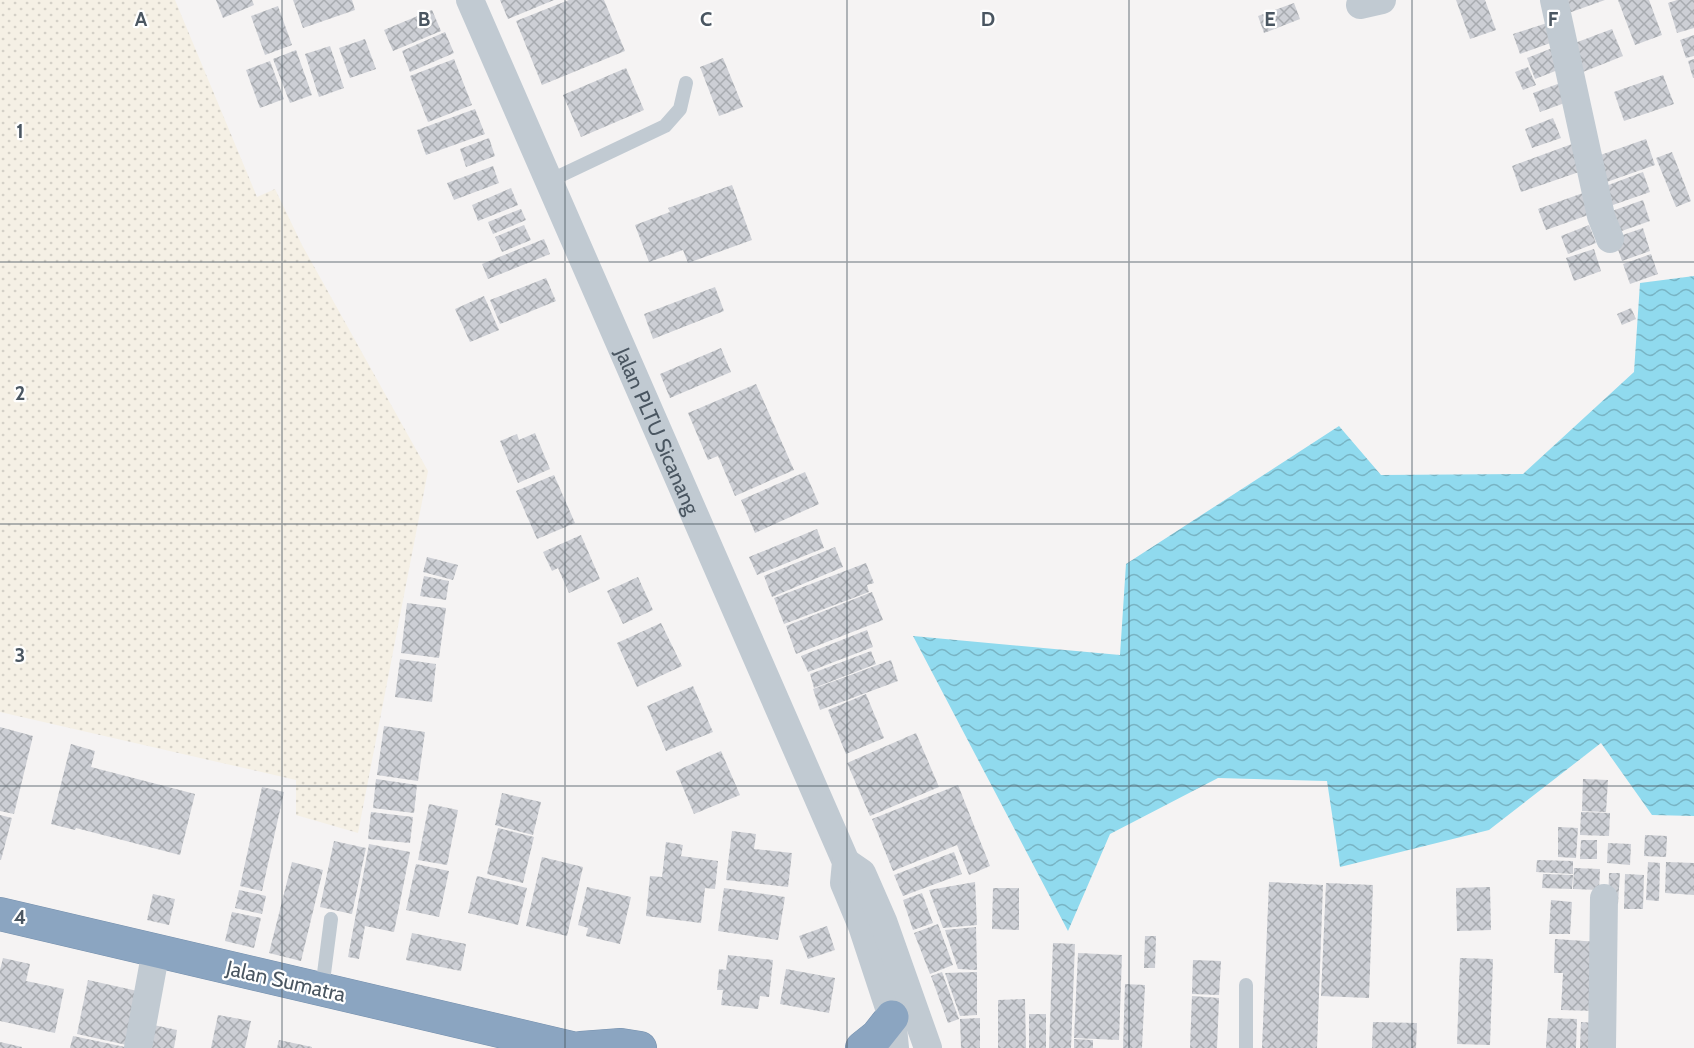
<svg xmlns="http://www.w3.org/2000/svg" width="1694" height="1048" viewBox="0 0 1694 1048" font-family="Cabin,sans-serif">
  <style>
    .sand { fill: url(#sand-dots) }
    .water { fill: url(#water-waves) }
    .building { fill: url(#building-cross-hatch) }
    .lines { fill: none; stroke-linecap: round; stroke-linejoin: round }
    .highway-casing { stroke: #7690ad; stroke-width: 34 }
    .lane { stroke: #c1cad2; stroke-width: 14 }
    .street { stroke: #c1cad2; stroke-width: 28 }
    .highway { stroke: #8ba5c1; stroke-width: 33 }
    .grid { fill: none; stroke: #4a5661; stroke-width: 1.5; stroke-opacity: 0.55 }
    .labels { text-anchor: middle; dominant-baseline: central; stroke-width: 4.5; stroke-linejoin: round; paint-order: stroke }
    .street-label { font-size: 21px; fill: #4a5661; stroke: #fff }
    .grid-label { font-size: 20px; text-anchor: middle; font-weight: bold; fill: #4a5661; stroke: #fff; stroke-width: 4.5; stroke-linejoin: round; paint-order: stroke }
  </style>
  <defs>
    <pattern id="sand-dots" width="8" height="8" patternUnits="userSpaceOnUse" patternTransform="scale(1.5)"><rect width="8" height="8" fill="#f5f0e5"/><path d="M2 2h.1M6 6h.1" fill="none" stroke="#d4d0c7" stroke-width="1.8" stroke-linecap="round"/></pattern>
    <pattern id="water-waves" width="16" height="10" patternUnits="userSpaceOnUse" patternTransform="scale(1.5)"><rect width="16" height="10" fill="#90daee"/><path d="M0 5q4-4 8 0t8 0" fill="none" stroke="#78b4c4"/></pattern>
    <pattern id="building-cross-hatch" width="8" height="8" patternUnits="userSpaceOnUse" patternTransform="scale(1.5)"><rect width="8" height="8" fill="#cdcfd5"/><path d="M0 0l8 8M0 8l8-8" fill="none" stroke="#a8abb0"/></pattern>
  </defs>
  <rect width="100%" height="100%" fill="#f5f3f3"/>
  <path class="sand" d="M0 0H175L257 197 275 189 302 245 428 471 358 833 296 815V780L0 712Z"/>
  <path class="water" d="M1694 276V816L1652 815 1601 743 1489 830 1340 867 1327 781 1218 778 1110 834 1068 931 913 636 1120 655 1126 564 1339 426 1381 475 1523 474 1634 372 1640 283Z"/>
  <path class="building" d="M216 0H252L254 5 223 18Z
    M293 0H352L355 10 303 28Z
    M500 0H554L508 19Z
    M569 0H604L625 51 542 85 516 21Z
    M1456 0H1485L1496 30 1470 39Z
    M1557 0H1605L1563 15Z
    M1618 0H1649L1662 35 1635 45Z
    M1677 0H1694V28L1677 33 1668 3Z
    M1294 3 1300 19 1264 33 1258 16Z
    M278 6 292 45 265 55 251 16Z
    M432 10 441 31 393 51 384 30Z
    M1550 22 1556 41 1520 54 1513 34Z
    M1612 29 1623 56 1578 74 1567 46Z
    M445 32 454 53 410 72 402 51Z
    M1694 35V56L1686 58 1680 40Z
    M365 39 376 69 350 78 339 48Z
    M330 46 344 88 319 97 305 54Z
    M1555 47 1563 68 1535 79 1527 58Z
    M296 50 312 95 290 103 273 59Z
    M723 58 743 107 719 116 700 67Z
    M454 59 472 105 428 122 410 76Z
    M1694 59V78H1693L1688 61Z
    M270 61 284 99 260 108 246 70Z
    M1528 67 1536 85 1523 90 1515 72Z
    M626 68 644 110 581 137 563 95Z
    M1663 75 1674 104 1624 121 1614 92Z
    M1563 82 1570 101 1540 112 1533 93Z
    M475 109 485 134 426 155 417 130Z
    M1553 118 1561 138 1532 148 1525 129Z
    M489 138 495 156 466 167 460 149Z
    M1646 139 1655 165 1601 184 1592 158Z
    M1572 144 1582 171 1521 192 1512 166Z
    M1672 152 1691 201 1676 207 1656 158Z
    M493 166 499 183 454 200 447 183Z
    M1643 172 1650 192 1610 206 1603 187Z
    M732 185 752 240 688 263 683 250 649 262 635 225 670 212 668 208Z
    M511 188 518 205 478 221 472 205Z
    M1583 193 1591 214 1546 230 1538 209Z
    M1643 200 1650 221 1616 233 1609 212Z
    M521 209 526 220 493 234 488 222Z
    M524 225 531 240 502 252 495 237Z
    M1589 225 1596 243 1568 254 1561 236Z
    M1643 228 1650 251 1622 261 1614 238Z
    M544 239 550 254 488 279 482 264Z
    M1594 249 1601 271 1574 281 1566 258Z
    M1651 254 1658 274 1630 284 1623 264Z
    M546 278 556 301 500 324 490 300Z
    M715 287 724 311 653 339 644 314Z
    M484 296 499 330 470 342 455 309Z
    M1631 308 1636 319 1622 325 1617 314Z
    M721 348 731 372 670 398 660 374Z
    M756 384 794 470 735 496 718 456 708 460 688 413Z
    M535 433 550 469 518 483 500 441 517 434 519 440Z
    M805 472 819 504 755 533 741 500Z
    M554 475 575 523 537 539 516 491Z
    M817 529 824 548 757 575 749 557Z
    M581 535 600 579 569 593 558 568 552 571 543 552Z
    M835 547 843 567 772 597 764 576Z
    M427 557 458 565 453 580 423 572Z
    M866 563 874 583 867 585 869 592 784 624 774 598Z
    M424 576 449 581 446 600 420 596Z
    M638 577 653 610 623 624 607 591Z
    M872 592 883 620 796 654 786 626Z
    M407 603 446 608 439 658 401 653Z
    M661 623 682 666 637 687 617 643Z
    M867 630 873 647 808 672 801 656Z
    M871 651 876 664 814 688 810 674Z
    M400 659 436 664 432 702 395 697Z
    M891 660 898 681 820 710 813 689Z
    M693 686 713 732 666 751 647 706Z
    M866 694 884 738 846 754 828 710Z
    M384 726 425 732 418 781 377 775Z
    M0 727 33 736 14 814 0 811Z
    M916 733 939 787 870 816 847 763Z
    M71 744 95 751 91 767 195 794 180 855 76 828 75 830 51 824Z
    M721 751 740 795 694 814 676 771Z
    M376 779 417 785 414 813 373 808Z
    M1583 779 1608 780 1606 812 1582 811Z
    M958 785 990 866 969 875 957 845 893 871 872 819Z
    M262 787 284 792 262 891 240 886Z
    M502 793 541 802 533 835 495 825Z
    M429 804 458 810 447 865 418 860Z
    M371 812 413 817 410 843 368 839Z
    M1581 812 1610 813 1609 836 1580 835Z
    M0 815 12 818 1 860H0Z
    M1558 827 1578 828 1576 858 1558 857Z
    M498 828 534 837 523 883 487 874Z
    M732 831 756 834 754 849 792 853 788 887 726 880Z
    M1645 835 1667 836 1666 857 1644 856Z
    M1581 840H1597V859H1580Z
    M334 841 366 848 352 914 320 907Z
    M666 842 683 845 681 856 718 861 715 889 705 888 701 923 646 916 650 876 662 877Z
    M1608 843 1631 844 1630 865 1607 863Z
    M369 844 410 852 394 932 365 926 359 959 348 957Z
    M954 852 962 874 903 896 894 875Z
    M542 857 583 867 567 936 526 926Z
    M1537 860 1573 861V874L1536 872Z
    M292 862 323 870 301 961 269 953Z
    M1648 862 1660 863 1659 901 1646 900Z
    M1666 862 1694 863V895L1665 893Z
    M416 864 449 871 439 917 406 910Z
    M1574 868 1600 869 1599 890 1573 889Z
    M1609 873H1620L1618 904H1608Z
    M1543 874 1573 875 1572 889 1542 888Z
    M1625 874 1644 875 1643 909H1624Z
    M477 876 527 888 518 925 468 913Z
    M975 882 977 925 943 928 929 890Z
    M1269 882 1323 885 1317 1048H1262Z
    M1326 883 1373 885 1369 998 1321 996Z
    M587 887 631 897 620 944 586 936 588 928 578 925Z
    M1490 887 1491 930 1457 931 1456 888Z
    M724 888 785 897 778 940 718 931Z
    M993 888H1019V930L992 929Z
    M239 890 266 896 262 914 235 908Z
    M922 893 933 923 913 930 903 900Z
    M153 894 175 899 169 925 147 920Z
    M1551 900 1572 902 1570 934H1549Z
    M232 912 261 918 254 948 225 941Z
    M938 924 953 965 930 974 914 933Z
    M827 926 835 950 808 959 799 936Z
    M976 927 977 970 958 969 945 930Z
    M412 933 466 944 461 971 406 960Z
    M1145 936H1156L1155 968H1144Z
    M1555 939 1599 942 1596 1011 1561 1010 1563 973H1554Z
    M1053 943 1075 944 1071 1048H1049Z
    M1078 953 1122 955 1119 1040 1074 1038Z
    M728 955 773 960 769 997 760 996 758 1009 721 1005 723 990H717L719 969 726 970Z
    M3 958 30 964 26 981 64 989 55 1033 0 1021V970Z
    M1460 958 1493 959 1490 1045 1457 1044Z
    M1193 960 1221 961 1219 995 1192 994Z
    M786 969 835 978 829 1013 780 1004Z
    M942 972 959 1019 948 1023 931 976Z
    M977 972V1015L960 1016 945 973Z
    M88 980 142 992 131 1046 77 1034Z
    M1125 984 1145 985 1142 1048H1123Z
    M1192 996 1219 998 1217 1048H1190Z
    M1025 999 1026 1048H998V1000Z
    M1029 1014H1046V1048H1029Z
    M218 1015 251 1021 245 1048H211Z
    M980 1018V1048H961L960 1019Z
    M1548 1018 1577 1019 1576 1048H1546Z
    M1373 1022 1417 1023 1416 1048H1372Z
    M1581 1022 1598 1023V1048H1580Z
    M149 1024 177 1030 174 1048H144Z
    M73 1036 125 1047V1048H70Z
    M1074 1039 1093 1040V1048H1074Z
    M279 1040 312 1047V1048H277Z
    M0 1042 22 1047V1048H0Z"/>
  <g class="lines">
    <g class="highway-casing">
      <path id="highway" d="M0 914 572 1048
        M581 1048 621 1045 640 1048
        M862 1048 877 1036 892 1017"/>
    </g>
    <path class="lane" d="M549 181 665 126 680 109 686 83
      M322 989 331 919
      M1246 1048V985"/>
    <g class="street">
      <path id="s1" d="M470 0 846 862 844 883 862 926 892 1017 895 1048"/>
      <path d="M1554 0 1601 216 1610 239"/>
      <path d="M1360 5 1382 0"/>
      <path d="M846 862 862 873 883 921 928 1048"/>
      <path d="M138 1048 156 950"/>
      <path d="M1602 1048 1604 898"/>
    </g>
    <use href="#highway" class="highway"/>
  </g>
  <path class="grid" d="M282 0V1048M565 0V1048M847 0V1048M1129 0V1048M1412 0V1048M0 262H1694M0 524H1694M0 786H1694"/>
  <g class="labels">
    <g class="street-label">
      <text stroke="none"><textPath href="#s1" startOffset="470">Jalan PLTU Sicanang</textPath></text>
      <text transform="translate(286 981) rotate(13)">Jalan Sumatra</text>
    </g>
  </g>
  <g class="grid-label">
    <text x="141" y="26">A</text>
    <text x="424" y="26">B</text>
    <text x="706" y="26">C</text>
    <text x="988" y="26">D</text>
    <text x="1270" y="26">E</text>
    <text x="1553" y="26">F</text>
    <text x="20" y="138">1</text>
    <text x="20" y="400">2</text>
    <text x="20" y="662">3</text>
    <text x="20" y="924">4</text>
  </g>
</svg>
